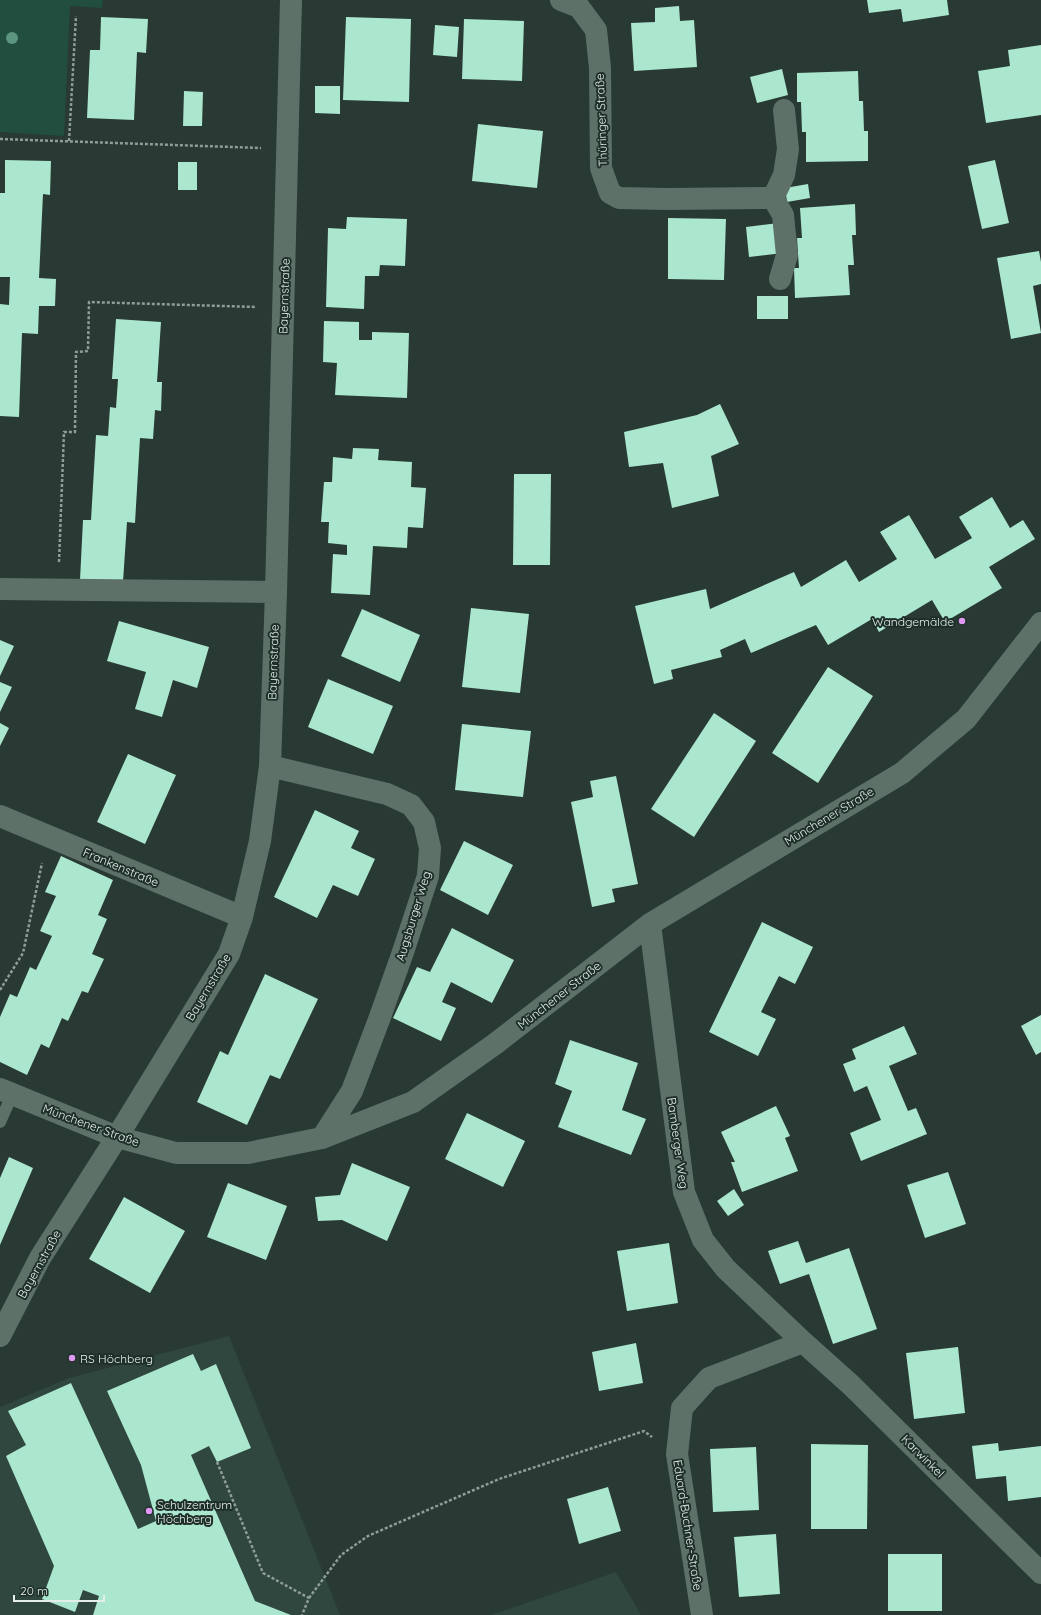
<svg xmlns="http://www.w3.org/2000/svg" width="1041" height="1615" viewBox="0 0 1041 1615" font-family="Quicksand,sans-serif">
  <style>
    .built { fill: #2f473e }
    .green { fill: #224e3f }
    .building { fill: #abe6cf }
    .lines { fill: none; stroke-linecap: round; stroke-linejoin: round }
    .path { stroke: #8f9d97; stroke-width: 2.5; stroke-dasharray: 3 2; stroke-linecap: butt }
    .service { stroke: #5e7169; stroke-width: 12 }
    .minor { stroke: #5e7169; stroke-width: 22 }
    .tree { fill: #5c9580 }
    .poi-dot { fill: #de98f2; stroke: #1e2f29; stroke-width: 1.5 }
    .labels { text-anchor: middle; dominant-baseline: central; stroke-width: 4; stroke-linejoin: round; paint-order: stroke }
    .street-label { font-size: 12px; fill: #e4efea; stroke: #1e2f29 }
    .poi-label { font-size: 12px; fill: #e4efea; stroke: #1e2f29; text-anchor: start }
  </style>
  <rect width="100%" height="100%" fill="#283a33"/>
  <path class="built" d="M229 1336 340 1615H0V1407L69 1378Z
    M616 1572 641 1615H491Z"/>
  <path class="green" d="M0 0H103L102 8 70 6 64 136 0 132Z"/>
  <path class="building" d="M867 0H947L949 15 903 22 901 9 869 13Z
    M679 6 680 21 694 20 697 67 634 71 631 23 655 22V8Z
    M101 17 148 19 146 53 137 52 134 120 87 118 90 50H100Z
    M346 17 411 19 409 102 343 100Z
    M464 19 524 21 522 81 462 79Z
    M435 25 459 27 457 57 433 55Z
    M1041 45V115L986 123 978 71 1010 66 1008 50Z
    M782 69 788 95 757 103 750 77Z
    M858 71 859 101H863L864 131H868V161L806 162V132H802L801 102H797V73Z
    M315 86H340V114L315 113Z
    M184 91 203 92 202 126H183Z
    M478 124 543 131 537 188 472 181Z
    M5 160 51 161 50 195 43 194 39 278 56 279 55 306H39L38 334 22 333 19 417 0 416V304L9 305 10 277H0V193H5Z
    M995 160 1009 223 982 229 968 166Z
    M178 162H197V190H178Z
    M808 184 810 198 787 202 785 188Z
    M855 204 856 235H852L854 265H848L850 295 795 298 794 268H799L797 238H802L800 208Z
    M347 217 407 219 405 266 380 265 379 276H365L364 309 326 307 328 228 346 229Z
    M668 218 726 219 724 280 668 279Z
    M779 223 783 253 749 257 746 227Z
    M1039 251 1041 262V284L1033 286 1041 333 1011 339 997 258Z
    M757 296H788V319H757Z
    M116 319 161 322 157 382H162L161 411 155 410 153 439 140 438 135 523 127 522 123 582 80 580 83 520H91L96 435 108 436 110 407 116 408 118 379H112Z
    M324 321 359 322V340H372V332L409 333 407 398 335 395 337 363 323 362Z
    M720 404 739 444 711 456 719 496 672 508 663 463 629 467 624 432 697 415Z
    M353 448 379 449 378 460 412 462 411 487 426 488 423 528 408 527 407 548 373 546 370 595 331 593 333 554 347 555V545L328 543 329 522H321L324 482H332L333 457 352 459Z
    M514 474H551L550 565H513Z
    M992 497 1010 528 1023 520 1035 539 989 567 1002 588 945 622 932 600 879 632 872 619 828 645 816 625 751 653 745 639 720 650 722 657 671 670 673 679 654 684 635 606 706 589 710 609 794 572 801 587 846 560 859 582 897 559 880 532 909 515 935 559 972 538 959 517Z
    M471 608 529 614 520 693 462 687Z
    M362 609 420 635 400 682 341 656Z
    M119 621 209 647 197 688 173 680 162 717 135 709 146 672 107 661Z
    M0 640 14 646 0 676Z
    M828 667 873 696 818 783 772 753Z
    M328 679 393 706 373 754 308 727Z
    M0 682 12 687 0 712Z
    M714 713 756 741 694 837 651 809Z
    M0 723 9 728 0 746Z
    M462 724 531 731 523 797 455 790Z
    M128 754 176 775 145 844 97 822Z
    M616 776 638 884 612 889 615 902 592 907 571 802 593 797 590 781Z
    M315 810 359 831 351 848 375 859 358 896 333 885 317 918 274 897Z
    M464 841 513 865 488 915 440 890Z
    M61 856 113 880 98 915 107 919 92 954 104 959 88 993 82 991 68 1021 62 1018 49 1048 41 1044 27 1075 0 1062V1017L10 994 17 997 30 967 36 970 52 936 40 931 56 896 45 892Z
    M762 922 813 947 795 984 779 976 761 1012 776 1019 758 1056 709 1032Z
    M452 928 514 960 492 1003 451 982 442 1002 456 1008 441 1041 393 1018 417 967 430 972Z
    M265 974 318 999 280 1079 270 1075 247 1125 197 1102 220 1051 228 1055Z
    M1041 1015V1052L1036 1055 1021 1026Z
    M904 1026 917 1054 889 1066 908 1111 916 1108 927 1134 861 1161 850 1133 881 1120 867 1086 854 1092 843 1064 856 1059 852 1049Z
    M570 1040 638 1063 622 1110 646 1119 631 1155 558 1127 572 1091 555 1084Z
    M776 1106 790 1136 785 1138 798 1171 742 1192 731 1162H735L721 1132Z
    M467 1113 525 1141 503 1187 445 1159Z
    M9 1157 33 1168 0 1245V1178Z
    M352 1163 410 1187 387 1241 342 1220 318 1221 315 1197 340 1195Z
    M948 1172 966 1224 925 1238 907 1185Z
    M228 1183 287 1206 266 1260 207 1237Z
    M734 1189 744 1205 728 1216 717 1201Z
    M124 1197 185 1231 150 1293 89 1259Z
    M798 1241 806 1263 849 1248 877 1329 833 1344 809 1274 780 1284 768 1251Z
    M669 1243 678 1303 627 1311 617 1251Z
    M636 1343 643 1383 599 1391 592 1352Z
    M958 1347 965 1413 914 1419 906 1353Z
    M193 1354 201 1371 216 1364 251 1448 217 1462 209 1446 191 1455 255 1601 291 1615H93L99 1596 83 1590 75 1612 42 1599 54 1566 6 1456 26 1445 8 1411 71 1383 138 1529 156 1521 141 1465 107 1391Z
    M998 1443 999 1451 1041 1446V1497L1008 1501 1006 1476 976 1479 972 1446Z
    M811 1444 868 1445 867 1529H811Z
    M756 1447 759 1510 713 1512 710 1449Z
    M608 1487 621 1531 579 1544 567 1499Z
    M776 1534 780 1594 739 1597 734 1537Z
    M888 1554H942V1611H888Z"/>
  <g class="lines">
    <path class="path" d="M0 139 261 148
      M69 141 76 16
      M59 562 64 432H75L76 352 88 351 89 302 256 307
      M0 990 23 953 42 863
      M217 1462 263 1573 309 1598 302 1615
      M309 1598 341 1555 368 1536 499 1479 644 1431 652 1437"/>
    <path class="service" d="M0 1122 12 1095"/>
    <path class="minor" d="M561 0 579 7 596 30 600 68 601 168 610 193 619 198 667 199 773 198 784 175 788 149 784 110
      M773 198 783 215 787 255 780 279
      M0 589 276 592
      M270 766 387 794 411 805 424 822 430 848 428 876 403 952 380 1017 352 1091 322 1138
      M0 816 242 917
      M650 924 684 1192 703 1240 726 1269 803 1342 851 1385 1041 1573
      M0 1089 117 1137 176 1153H248L322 1138 413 1102 495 1044 650 924 902 773 966 719 1041 623
      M0 1336 40 1258 117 1137 229 954 242 917 260 841 270 766 276 592 291 0
      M702 1615 677 1454 682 1408 709 1378 803 1342"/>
  </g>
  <circle class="tree" cx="12" cy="38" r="6"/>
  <g class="poi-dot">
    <circle cx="962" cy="621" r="4"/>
    <circle cx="72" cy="1358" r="4"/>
    <circle cx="149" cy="1511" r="4"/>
  </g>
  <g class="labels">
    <g class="street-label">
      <text transform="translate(601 120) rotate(-92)">Thüringer Straße</text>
      <text transform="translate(284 296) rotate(-88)">Bayernstraße</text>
      <text transform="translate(273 662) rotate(-88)">Bayernstraße</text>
      <text transform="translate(829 816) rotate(-31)">Münchener Straße</text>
      <text transform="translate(121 867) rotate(23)">Frankenstraße</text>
      <text transform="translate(413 916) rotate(-73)">Augsburger Weg</text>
      <text transform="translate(208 987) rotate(-59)">Bayernstraße</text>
      <text transform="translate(559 995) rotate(-38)">Münchener Straße</text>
      <text transform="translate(91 1125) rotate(20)">Münchener Straße</text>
      <text transform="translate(678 1143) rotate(82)">Bamberger Weg</text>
      <text transform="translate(39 1264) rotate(-61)">Bayernstraße</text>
      <text transform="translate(923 1456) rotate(45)">Karwinkel</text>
      <text transform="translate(688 1525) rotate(81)">Eduard-Buchner-Straße</text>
    </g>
    <g class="poi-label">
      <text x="954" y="621" text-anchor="end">Wandgemälde</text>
      <text x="80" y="1358">RS Höchberg</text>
      <text x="157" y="1504">Schulzentrum<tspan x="157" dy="14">Höchberg</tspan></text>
    </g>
  </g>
  <path d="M14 1595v6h90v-6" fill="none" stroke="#e4efea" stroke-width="2"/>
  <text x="20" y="1595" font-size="12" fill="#e4efea" stroke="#1e2f29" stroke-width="3" paint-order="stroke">20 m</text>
</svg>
